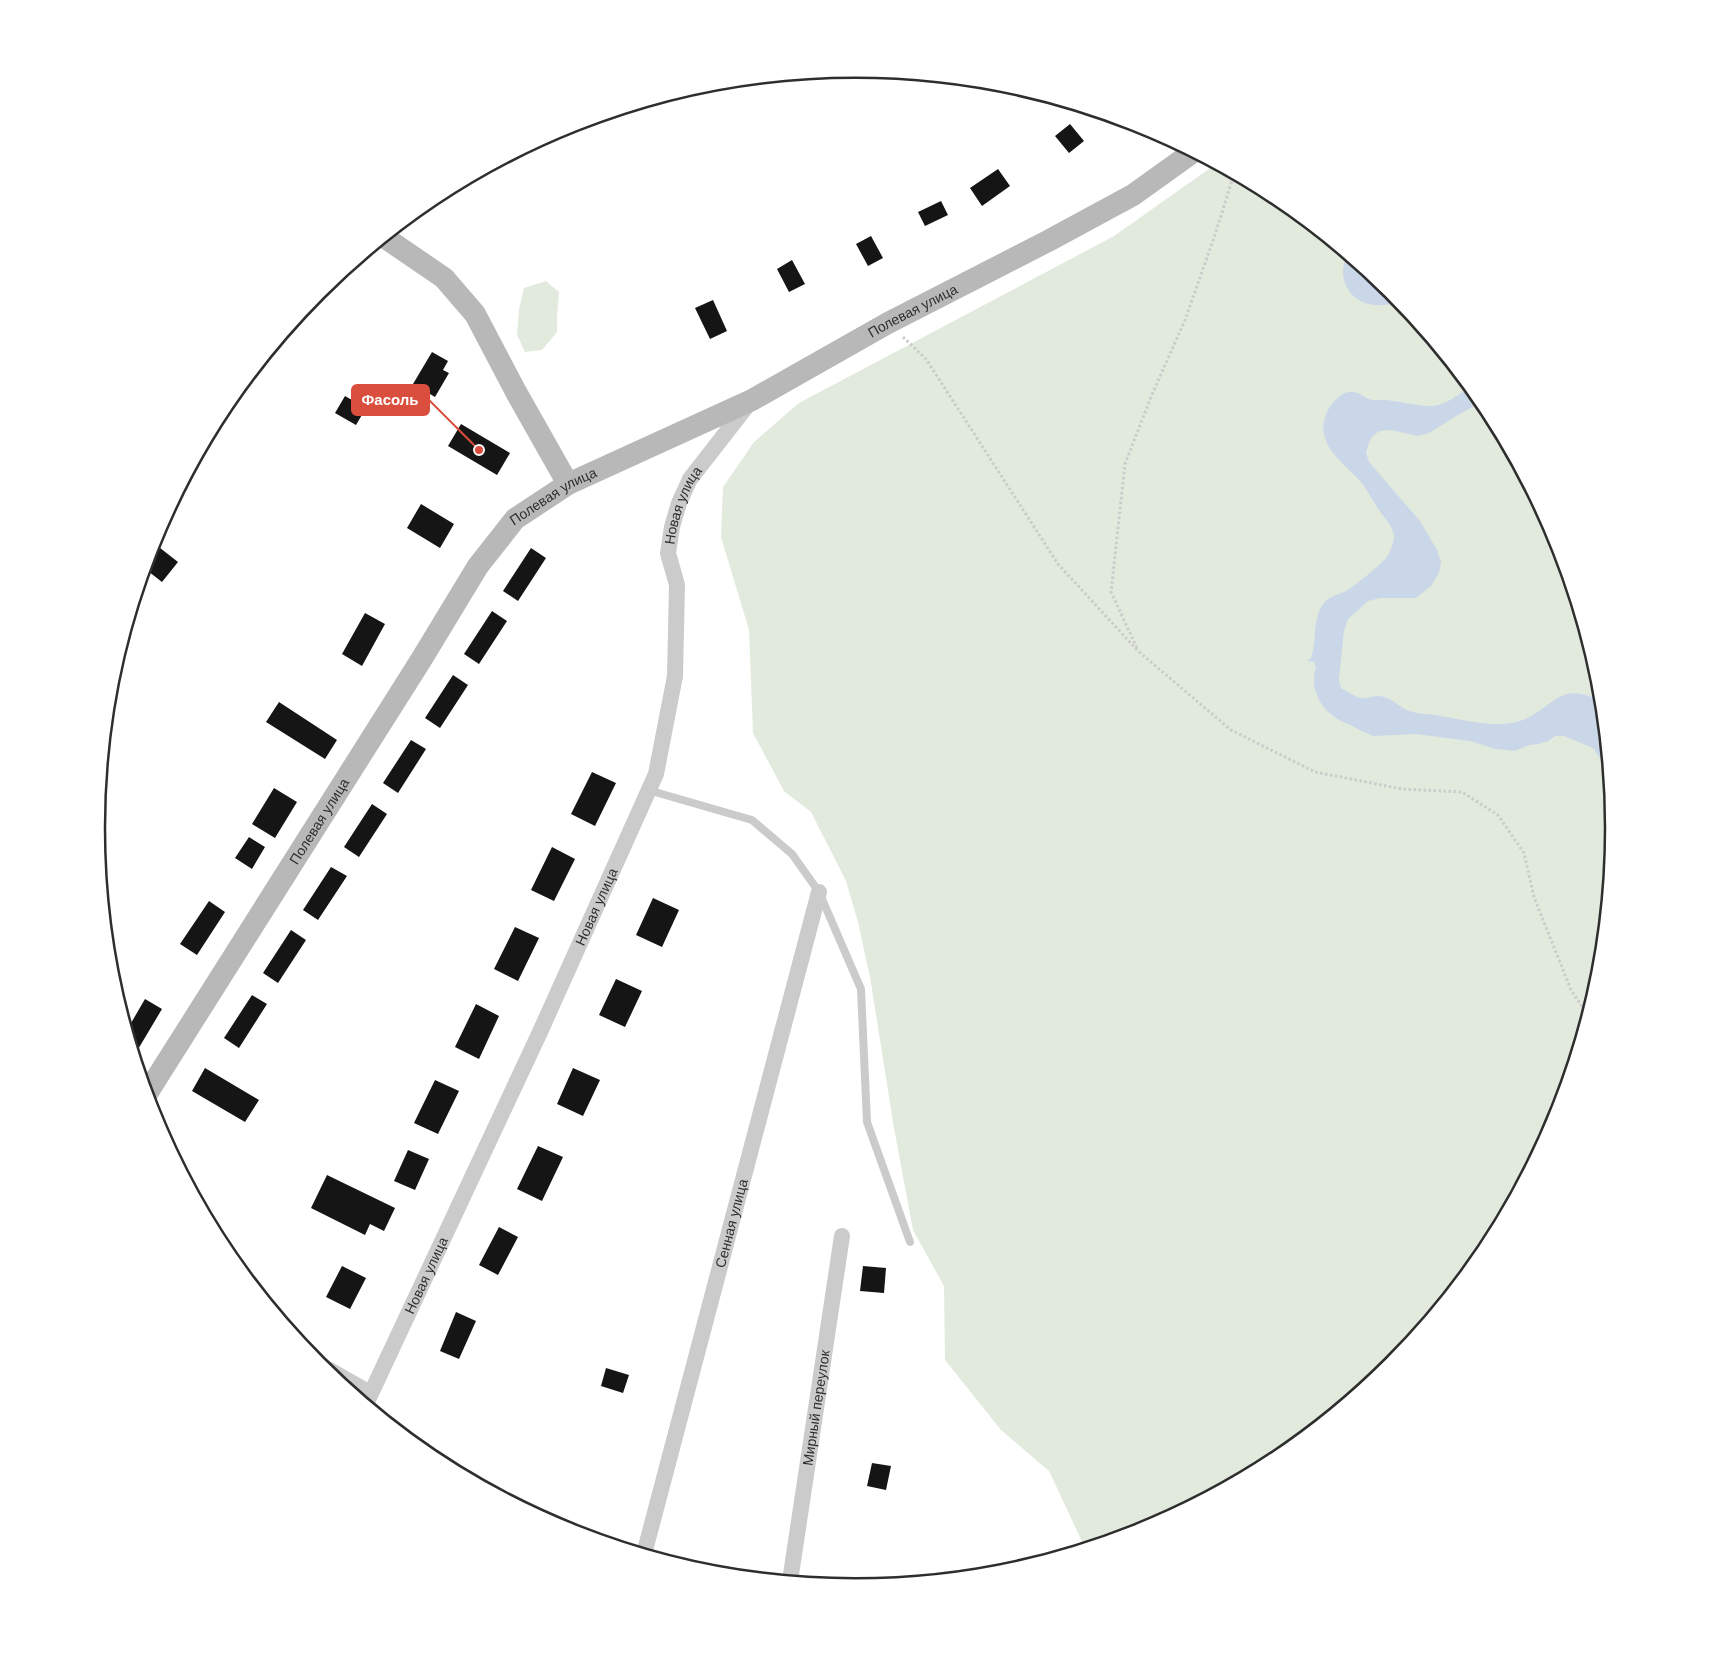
<svg xmlns="http://www.w3.org/2000/svg" width="1710" height="1656" viewBox="0 0 1710 1656" font-family="Helvetica,sans-serif">
  <style>
    .green { fill: #e2eadd }
    .water { fill: #cad7e9 }
    .building { fill: #151515 }
    .lines { fill: none; stroke-linecap: round; stroke-linejoin: round }
    .path { stroke: #cbcbcb; stroke-width: 3; stroke-dasharray: 2.5 2.5; stroke-linecap: butt }
    .lane { stroke: #cbcbcb; stroke-width: 8 }
    .street { stroke: #cbcbcb; stroke-width: 16 }
    .secondary { stroke: #b8b8b8; stroke-width: 22 }
    .labels { text-anchor: middle; dominant-baseline: central; stroke-width: 5; stroke-linejoin: round; paint-order: stroke }
    .street-label { font-size: 14px; fill: #2e2e2e; stroke: #fff }
    .rim { fill: none; stroke: #2e2e2e; stroke-width: 2.5 }
    .leader { fill: none; stroke: #d94e3c; stroke-width: 2 }
    .callout-dot { fill: #d94e3c; stroke: #fff; stroke-width: 2 }
    .callout { fill: #d94e3c; stroke: #d94e3c; stroke-width: 2 }
    .callout-label { font-size: 15px; text-anchor: middle; font-weight: bold; fill: #fff }
  </style>
  <rect width="100%" height="100%" fill="#fff"/>
  <path class="green" d="M1216 164 1277 197 1392 291 1486 406 1557 538 1600 680 1614 828 1600 976 1556 1119 1486 1250 1392 1365 1277 1459 1145 1530 1085 1548 1049 1471 1001 1430 945 1360 944 1286 913 1230 894 1128 870 977 858 922 846 881 811 812 784 791 753 733 749 630 721 537 723 487 754 442 799 403 1114 236Z
    M546 281 559 292 557 317V332L542 350 525 352 517 335 519 309 524 288Z"/>
  <path class="water" d="M1348 255 1392 291 1401 302C1391 304 1380 307 1369 304 1347 299 1336 274 1348 255Z
    M1470 387 1482 402 1458 415 1429 433 1418 436 1391 430 1379 431 1371 438 1368 446 1366 453 1369 462 1420 521 1437 550 1441 562 1439 573 1431 586 1416 598H1380L1368 601 1348 619 1344 631 1339 680 1341 688C1347 691 1355 697 1361 698 1369 699 1377 694 1384 697 1393 699 1398 706 1407 710 1415 714 1427 714 1436 715 1461 719 1491 728 1516 722 1553 713 1556 677 1602 702L1609 771 1593 748 1564 736H1555L1548 741 1539 744 1529 745 1515 751 1496 749 1470 741 1416 734 1373 736 1337 719 1326 710 1319 700 1314 686V675L1316 667 1314 662 1307 661 1311 658C1318 638 1311 623 1323 604 1329 596 1338 595 1346 591 1354 587 1381 564 1387 557 1390 552 1394 542 1394 536 1393 528 1386 519 1381 513 1373 502 1367 488 1357 478 1339 459 1314 442 1327 412 1330 405 1338 396 1345 393 1359 389 1362 398 1373 400 1377 401 1381 399 1385 400 1398 401 1421 407 1434 406 1447 404 1459 394 1470 387Z
    M1614 828 1612 854 1605 847 1603 841Z"/>
  <path class="building" d="M1070 124 1084 141 1069 153 1055 136Z
    M998 169 1010 186 982 206 970 188Z
    M941 201 948 215 925 226 918 212Z
    M871 236 883 258 868 266 856 244Z
    M792 260 805 284 789 292 777 269Z
    M713 300 727 331 710 339 695 308Z
    M432 352 448 361 443 370 449 373 435 397 413 384Z
    M345 396 366 408 356 425 335 413Z
    M461 424 510 453 497 475 448 446Z
    M421 504 454 524 440 548 407 528Z
    M155 544 178 562 162 582 144 568 149 551Z
    M531 548 546 558 518 601 503 591Z
    M492 611 507 621 479 664 464 654Z
    M365 613 385 624 362 666 342 654Z
    M453 675 468 685 440 728 425 718Z
    M279 702 337 740 325 759 266 722Z
    M411 740 426 749 398 793 383 783Z
    M592 772 616 783 595 826 571 814Z
    M274 788 297 802 275 838 252 824Z
    M372 804 387 814 359 857 344 847Z
    M249 837 265 847 252 869 235 858Z
    M552 847 575 859 554 901 531 890Z
    M331 867 347 876 318 920 303 910Z
    M653 898 679 910 662 947 636 935Z
    M209 901 225 912 197 955 180 944Z
    M515 927 539 938 518 981 494 969Z
    M291 930 306 940 278 983 263 973Z
    M616 979 642 991 625 1027 599 1015Z
    M252 995 267 1004 239 1048 224 1038Z
    M145 999 162 1009 134 1056 127 1030Z
    M476 1004 499 1016 479 1059 455 1047Z
    M205 1068 259 1100 245 1122 192 1091Z
    M573 1068 600 1080 583 1116 557 1104Z
    M435 1080 459 1091 438 1134 414 1123Z
    M538 1146 563 1157 542 1201 517 1189Z
    M408 1150 429 1159 415 1190 394 1181Z
    M327 1175 395 1208 384 1231 370 1224 365 1235 311 1208Z
    M499 1227 518 1237 498 1275 479 1265Z
    M342 1266 366 1278 350 1309 326 1297Z
    M863 1266 886 1268 884 1293 860 1291Z
    M456 1312 476 1321 459 1359 440 1351Z
    M606 1368 629 1375 623 1393 601 1386Z
    M872 1463 891 1466 886 1490 867 1486Z
    M676 1561 697 1567 696 1570 675 1563Z"/>
  <g class="lines">
    <path class="path" d="M903 337 926 359 1058 564 1138 651 1231 730 1315 772 1402 789 1462 792 1498 815 1524 853 1534 897 1571 990 1588 1015
      M1137 648 1111 592 1125 464 1151 397 1185 320 1214 238 1234 174"/>
    <path class="lane" d="M648 790 752 820 792 854 819 892 861 989 867 1122 910 1242"/>
    <g class="street">
      <path d="M317 1363 370 1393"/>
      <path id="s1" d="M366 1404 540 1032 656 774 675 676 677 585 668 553 672 527 679 503 690 479 750 402"/>
      <path id="s2" d="M644 1554 819 892"/>
      <path id="s3" d="M790 1581 842 1236"/>
    </g>
    <g class="secondary">
      <path d="M384 237 444 278 475 314 516 392 568 484"/>
      <path id="s4" d="M146 1095 421 660 478 566 515 519 568 484 752 400 888 323 1048 241 1133 195 1193 152"/>
    </g>
  </g>
  <g class="labels">
    <g class="street-label">
      <text stroke="none"><textPath href="#s4" startOffset="1134">Полевая улица</textPath></text>
      <text stroke="none"><textPath href="#s4" startOffset="729">Полевая улица</textPath></text>
      <text stroke="none"><textPath href="#s1" startOffset="968">Новая улица</textPath></text>
      <text stroke="none"><textPath href="#s4" startOffset="324">Полевая улица</textPath></text>
      <text stroke="none"><textPath href="#s1" startOffset="548">Новая улица</textPath></text>
      <text stroke="none"><textPath href="#s2" startOffset="342">Сенная улица</textPath></text>
      <text stroke="none"><textPath href="#s1" startOffset="142">Новая улица</textPath></text>
      <text stroke="none"><textPath href="#s3" startOffset="175">Мирный переулок</textPath></text>
    </g>
  </g>
  <path d="M0 0H1710V1656H0ZM105 828a750 750 0 1 1 1500 0a750 750 0 1 1-1500 0Z" fill="#fff" fill-rule="evenodd"/>
  <path class="rim" d="M105 828a750 750 0 1 1 1500 0a750 750 0 1 1-1500 0Z"/>
  <path class="leader" d="M479 450L429 400"/>
  <circle class="callout-dot" cx="479" cy="450" r="5"/>
  <rect class="callout" x="352" y="385" width="77" height="30" rx="5"/>
  <g class="callout-label">
    <text x="390" y="405">Фасоль</text>
  </g>
</svg>
